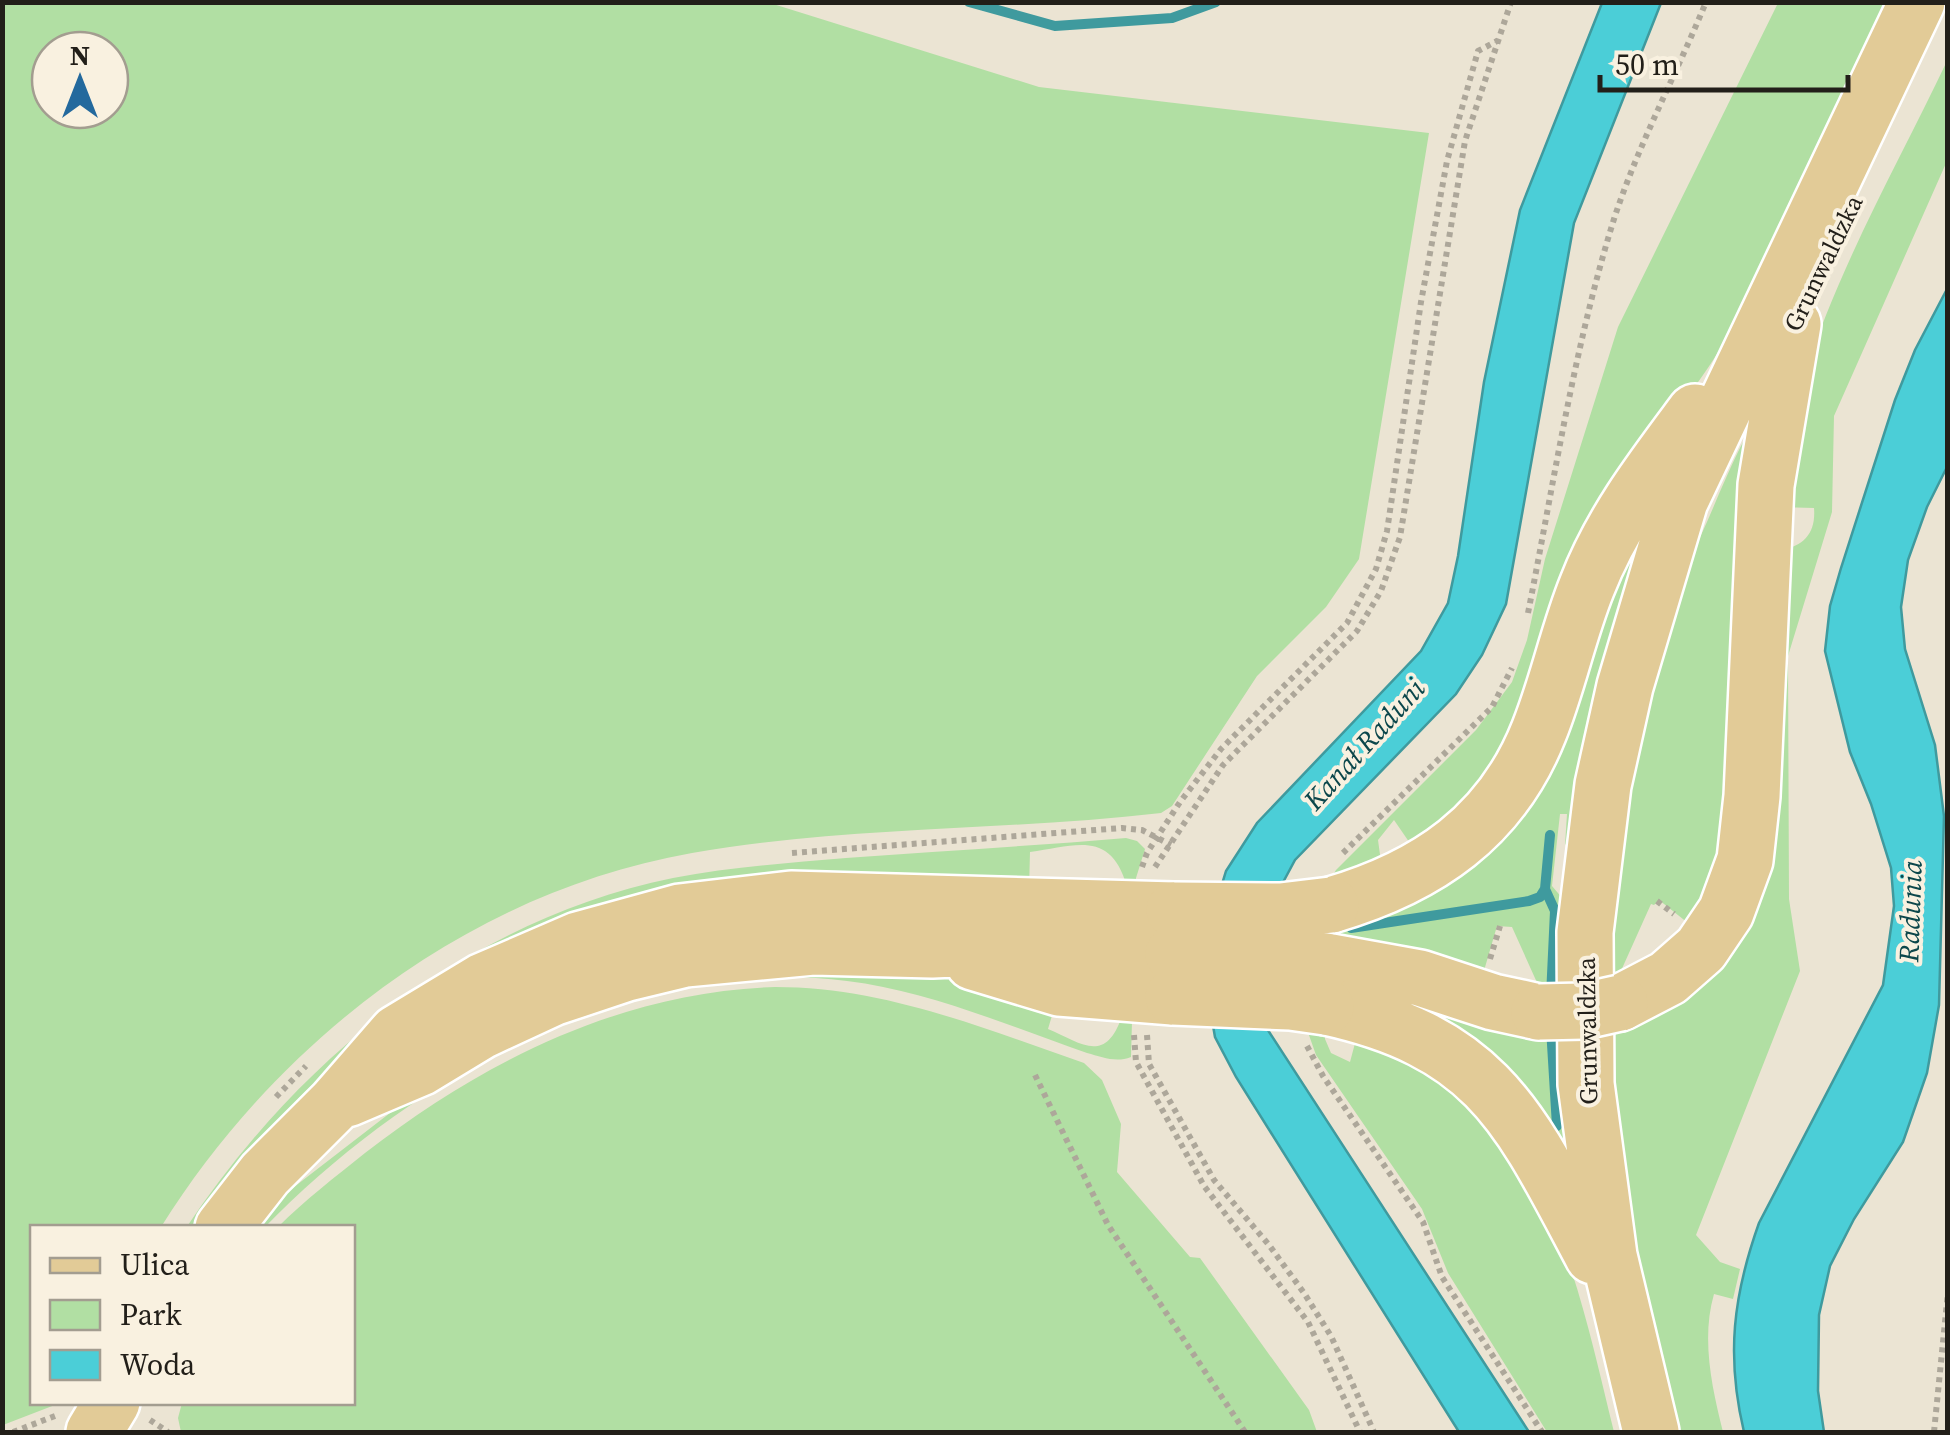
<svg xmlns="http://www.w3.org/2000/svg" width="1950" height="1435" viewBox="0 0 1950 1435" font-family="'Source Serif 4',serif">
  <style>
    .green { fill: #b1dfa3; fill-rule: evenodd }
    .water { fill: #4bced7; stroke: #3f9a9e; stroke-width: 2.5 }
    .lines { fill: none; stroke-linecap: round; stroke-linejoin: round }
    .stream { stroke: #3f9a9e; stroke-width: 10 }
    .primary-casing { stroke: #fff; stroke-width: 60 }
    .path { stroke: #ada79a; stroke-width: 6; stroke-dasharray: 5 5; stroke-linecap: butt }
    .primary { stroke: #e2cb97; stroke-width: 55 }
    .primary-bridge-casing { stroke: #fff; stroke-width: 60; stroke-linecap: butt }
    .primary-bridge { stroke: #e2cb97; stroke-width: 55 }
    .labels { text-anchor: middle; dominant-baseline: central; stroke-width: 8; stroke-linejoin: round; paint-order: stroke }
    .street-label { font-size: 25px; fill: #221f19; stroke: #f9f1e0 }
    .water-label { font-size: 28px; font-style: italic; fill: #0c474b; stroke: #f9f1e0 }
  </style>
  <rect width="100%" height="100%" fill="#ebe4d3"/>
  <path class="green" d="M3 2 770 3 1039 87 1429 133 1359 559 1326 607 1257 676 1172 806 1161 813C1005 831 846 826 692 853 470 892 279 1039 161 1227L32 1228V1402L60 1403 3 1425ZM50 50H110V110H50Z
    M1778 3H1887L1723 344C1688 404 1638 452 1604 512 1533 636 1545 764 1416 852L1394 820 1378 840 1381 862 1336 879 1328 922C1364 919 1403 901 1434 881 1559 799 1553 709 1603 585 1623 535 1655 492 1686 448H1690L1621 632 1594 734 1577 832 1565 845 1567 814H1560L1552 886 1569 906 1565 1026 1578 1190 1573 1191C1529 1084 1442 1008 1326 991L1325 1039 1331 1053 1350 1062 1358 1032C1543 1094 1573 1265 1614 1432H1547L1448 1273 1422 1209 1316 1055 1304 1021 1298 982 1299 957 1315 903 1336 870 1476 730 1512 682 1527 640 1545 559 1618 327ZM1497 926 1512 927 1539 987V1036L1500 1029 1498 1024 1412 994 1326 975 1327 945 1395 955 1481 981Z
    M1947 61V161L1834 416 1832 512 1788 656 1789 899 1800 971 1696 1235 1720 1262 1740 1269 1733 1299 1714 1294C1701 1339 1712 1388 1723 1432H1668C1647 1352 1626 1271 1614 1189 1581 969 1604 738 1700 537 1713 511 1740 439 1756 422L1759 427C1743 514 1744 604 1740 692 1736 770 1743 863 1693 927L1659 900 1654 905 1651 904 1620 973 1621 1028 1646 1019 1696 990 1738 938 1768 870 1781 550C1805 546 1816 532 1814 508L1778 507C1791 346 1879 204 1947 61Z
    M1126 838 1137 841 1145 849 1136 878 1131 1057C1116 1063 1102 1057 1087 1053 1009 1026 929 991 847 981 631 953 411 1077 265 1227H252L285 1194 412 1096 567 1013 755 969 944 975 1056 1002 1048 1029C1080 1042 1105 1066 1122 1016L1127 887C1111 829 1075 846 1030 852L1029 890 341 1057 298 1099 198 1227 186 1228C300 1057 469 920 673 878 730 867 788 863 846 858 940 851 1033 846 1126 838Z
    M775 987C884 987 983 1028 1084 1063L1102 1080 1121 1124 1117 1172 1190 1257 1200 1258 1309 1410 1317 1432H181L178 1418 182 1403 352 1402V1228L278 1227C305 1200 335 1177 365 1153 484 1061 621 992 775 987Z"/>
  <path class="water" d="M1602 3H1661L1574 223 1506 604 1482 655 1456 694 1295 860 1273 901 1262 1021 1529 1432H1459L1236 1077 1215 1037 1208 997 1213 914 1226 871 1257 823 1421 651 1448 603 1458 556 1484 382 1520 210Z
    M1947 289V467L1927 507 1908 560 1901 607 1905 649 1935 745 1944 816 1939 1005 1927 1073 1903 1142 1854 1219 1830 1266 1819 1315 1818 1391 1824 1432H1744C1726 1356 1733 1296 1759 1223L1883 985 1894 906 1891 868 1871 804 1850 752 1825 651 1830 606 1841 568 1895 400 1915 350Z"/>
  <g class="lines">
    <path class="stream" d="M969 2 1055 26 1172 18 1216 2
      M1550 835 1545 889 1555 911 1551 996
      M1351 928 1529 901 1540 897 1545 889
      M1551 1028 1557 1126"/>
    <g class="primary-casing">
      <path id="primary" d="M1331 905C1427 877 1501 827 1539 731 1558 684 1568 633 1587 586 1612 521 1654 467 1695 412
        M1326 961 1420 978 1493 1002 1539 1012
        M973 962 1059 988 1173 997
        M1620 1003 1668 978 1701 949 1726 912 1745 860 1752 796 1766 485 1793 324
        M1326 1007C1490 1043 1520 1119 1593 1256
        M347 1099 420 1068 481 1031 552 998 627 973 685 959 813 947 932 950 1045 945 1173 954
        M223 1228 265 1174 335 1104 397 1033 483 981 578 940 680 912 791 899 1174 910
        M94 1432 112 1402
        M1651 1432 1609 1256 1586 1084 1585 932 1603 785 1625 686 1680 501 1917 2"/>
    </g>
    <path class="path" d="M1528 613C1554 482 1574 347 1614 219 1638 145 1676 75 1706 2
      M792 853 1122 828 1142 830 1171 845
      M1343 853 1492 707 1512 668
      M1142 867 1147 853 1180 802 1221 749 1347 623 1376 569 1387 531 1421 302 1447 161 1478 51 1497 41
      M1155 867 1223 765 1357 631 1381 591 1400 537 1465 141 1511 2
      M1657 901 1674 914
      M1490 959 1500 926
      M1134 1035 1136 1062 1204 1186 1308 1322 1360 1432
      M1147 1035 1149 1064 1214 1180 1269 1245 1304 1293 1331 1336 1374 1432
      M1307 1046 1323 1076 1423 1222 1442 1277 1542 1432
      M1035 1075 1108 1225 1245 1432
      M276 1097 306 1066
      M150 1420 168 1432
      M13 1432 55 1416
      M1934 1432 1948 1292"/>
    <use href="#primary" class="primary"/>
    <g class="primary-bridge-casing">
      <path id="primary-bridge" d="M1174 910 1281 911 1331 905
        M1173 954 1326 961
        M1173 997 1291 1002 1326 1007
        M1539 1012 1584 1011 1620 1003"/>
    </g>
    <use href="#primary-bridge" class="primary-bridge"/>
  </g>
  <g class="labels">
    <g class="street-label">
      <text transform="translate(1823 263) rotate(-64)">Grunwaldzka</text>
      <text transform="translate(1587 1031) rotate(-91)">Grunwaldzka</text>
    </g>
    <g class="water-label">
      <text transform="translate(1364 744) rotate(-48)">Kanał Raduni</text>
      <text transform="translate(1910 911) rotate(-88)">Radunia</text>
    </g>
  </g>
  <rect width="1950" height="1435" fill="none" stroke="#221f19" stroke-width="10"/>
  <rect x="30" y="1225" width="325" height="180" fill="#f9f1e0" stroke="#a39d90" stroke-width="2.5"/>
  <rect x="50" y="1258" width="50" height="15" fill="#e2cb97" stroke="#a39d90" stroke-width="2.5"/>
  <text x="120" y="1275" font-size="30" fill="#221f19">Ulica</text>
  <rect x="50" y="1300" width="50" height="30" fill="#b1dfa3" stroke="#a39d90" stroke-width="2.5"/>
  <text x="120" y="1325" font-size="30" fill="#221f19">Park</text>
  <rect x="50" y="1350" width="50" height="30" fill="#4bced7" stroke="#a39d90" stroke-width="2.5"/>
  <text x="120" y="1375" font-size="30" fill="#221f19">Woda</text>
  <g transform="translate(80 80)"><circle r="48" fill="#f9f1e0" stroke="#a39d90" stroke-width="2.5"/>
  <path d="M0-8L18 38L0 25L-18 38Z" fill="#23699d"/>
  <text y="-15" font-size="28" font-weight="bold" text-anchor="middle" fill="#221f19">N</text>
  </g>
  <path d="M1600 75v15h248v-15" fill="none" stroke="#221f19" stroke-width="5"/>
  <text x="1615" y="75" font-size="30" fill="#221f19" stroke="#f9f1e0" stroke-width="8" paint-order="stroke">50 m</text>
</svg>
